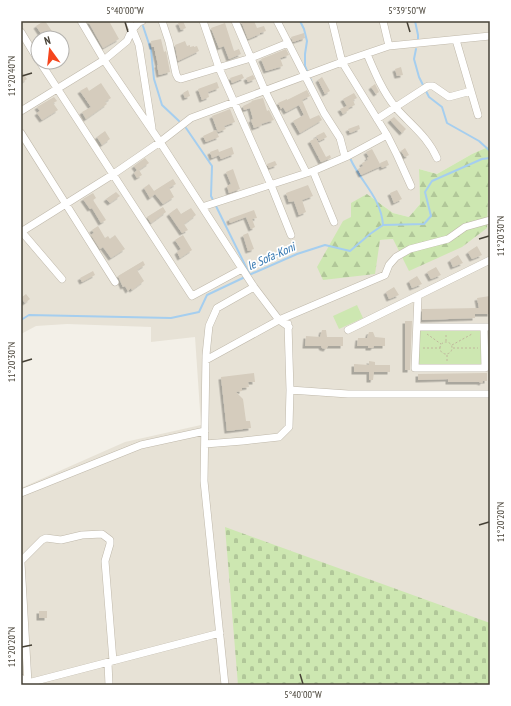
<svg xmlns="http://www.w3.org/2000/svg" width="511" height="706" viewBox="0 0 511 706" font-family="'PT Sans Narrow',sans-serif">
  <style>
    .residential { fill: #e7e2d6; fill-rule: evenodd }
    .forest { fill: url(#forest-firs) }
    .cemetery { fill: url(#cemetery-stones) }
    .green { fill: #cde7b1 }
    .lines { fill: none; stroke-linecap: round; stroke-linejoin: round }
    .stream { stroke: #a5ceef; stroke-width: 2 }
    .building { fill: #d5ccbd; filter: url(#shadow) }
    .minor-casing { stroke: #bfb8aa; stroke-width: 8 }
    .path { stroke: #c0b59c; stroke-width: 1; stroke-dasharray: 2 2; stroke-linecap: butt }
    .minor { stroke: #fff; stroke-width: 7 }
    .ticks { fill: none; stroke: #464136; stroke-width: 1.5 }
    .labels { text-anchor: middle; dominant-baseline: central; stroke-width: 3.5; stroke-linejoin: round; paint-order: stroke }
    .water-label { font-size: 12px; font-style: italic; fill: #3276b0; stroke: #fff }
    .neatline { fill: none; stroke: #464136; stroke-width: 1.5 }
    .ticks-label { font-size: 10px; text-anchor: middle; fill: #464136 }
  </style>
  <defs>
    <pattern id="forest-firs" width="22" height="20" patternUnits="userSpaceOnUse"><rect width="22" height="20" fill="#cde7b1"/><path d="M5 1l3.5 6h-7zM16 11l3.5 6h-7z" fill="#b1c799"/></pattern>
    <pattern id="cemetery-stones" width="16" height="16" patternUnits="userSpaceOnUse"><rect width="16" height="16" fill="#cde7b1"/><path d="M2 7V4a2 2 0 0 1 4 0v3zM10 15v-3a2 2 0 0 1 4 0v3z" fill="#b1c799"/></pattern>
    <filter id="shadow"><feDropShadow dx="-2.5" dy="2.5" stdDeviation="0" flood-color="#0004"/></filter>
  </defs>
  <rect width="100%" height="100%" fill="#f3f0e8"/>
  <path class="residential" d="M21 21H490V146L472 154 437 174 419 169 420 204 409 217 393 213 367 194 379 240 393 239 490 173V685H21V488L125 442 201 425 195 337 151 342V327L67 324 36 326 21 334ZM38 38H62V62H38Z"/>
  <path class="forest" d="M490 146V173H489L487 228 462 247 409 271 393 239 380 240 375 274 323 280 317 267 343 221 351 217V203L367 194 393 213 409 217 420 204 419 169 437 174 472 154Z"/>
  <path class="cemetery" d="M225 527 490 623V685H238Z"/>
  <path class="green" d="M357 305 363 318 339 329 333 316Z
    M481 330 482 366 418 365 419 331Z"/>
  <g class="lines">
    <path class="stream" d="M300 21 304 29 307 41 305 54V66L312 83
      M415 21 418 35V39
      M143 26 151 50 154 79 162 105 179 121
      M416 49 414 59 419 77 429 97 442 107 447 123 479 141 490 151V158
      M186 128 212 166 211 196 250 275
      M350 158C361 183 381 197 383 225
      M249 275 297 254 325 245 350 251 370 234 383 225 424 224 431 216 425 192 432 181 482 159 490 158
      M21 320 29 315 171 318 199 312 207 295 245 277"/>
  </g>
  <path class="building" d="M44 21H45L54 34 47 38H44L36 26Z
    M88 21H109L119 39 103 48Z
    M183 21 186 28 181 30 178 23Z
    M241 21H254L257 28 264 26 266 31 260 33V34L248 39Z
    M225 23 234 51 239 49 241 54 229 59 224 46 219 48 211 28Z
    M304 33 305 38 293 42 291 37Z
    M161 39 164 52 166 51 170 72 159 75 157 65H158L154 47H152L151 41Z
    M185 41 187 46 190 45V47L194 46V47L197 46 199 51 178 61 175 45Z
    M286 49 289 55 280 58 283 66 266 71 261 59Z
    M401 67 403 75 397 76 395 69Z
    M21 70 27 79 21 83Z
    M242 74 244 78 232 83 230 78Z
    M253 75 255 79 248 82 246 78Z
    M322 77 330 91 325 94 318 80Z
    M217 82 219 88 208 92 209 97 202 100 198 89Z
    M101 83 111 98 105 102 107 104 86 119 82 112 91 107 80 91 87 87 89 91Z
    M375 84 379 92 376 94 371 87Z
    M188 90 190 96 185 98 183 93Z
    M307 90 310 96 302 100 310 119 319 115 322 120 300 133 293 121 304 115 299 105 286 112 283 107 281 109 278 103 287 99V100Z
    M354 93 357 98 353 100 355 105 348 108 349 110 343 114 340 109 347 106 343 99Z
    M54 97 57 101 53 103 58 110 42 120 37 113 40 111 37 107Z
    M263 98 267 111 269 110 274 120 261 124 262 125 254 128 251 120 253 119 250 108 244 110 243 106 252 102 251 101Z
    M230 109 235 122 224 126 226 129 218 132 212 116Z
    M394 117 406 129 402 133 390 120Z
    M359 125 360 129 350 133 348 129Z
    M216 130 219 137 206 142 203 136Z
    M105 131 110 139 102 145 97 137Z
    M324 132 327 137 319 141 316 136Z
    M316 138 326 157 330 155 331 158 321 162 310 141Z
    M232 147 234 154 221 159 219 155 212 158 210 152 218 149 219 152Z
    M405 148 409 155 405 157 401 151Z
    M372 149 381 166 361 175 358 169 363 166 362 163 368 160 367 158 369 157 366 152Z
    M145 158 149 163 139 170 142 175 137 178 134 173 137 170 134 166Z
    M387 160 389 165 382 168 380 163Z
    M275 161 277 165 269 168 267 164Z
    M233 169 240 189 229 193 227 186 231 184 226 172Z
    M173 179 176 184 169 188 174 197 163 204 155 194 150 198 144 188 149 184 154 191Z
    M308 185 313 196 302 200 306 212 299 215 294 201 289 202 286 193Z
    M397 190 402 199 394 203 390 193Z
    M116 192 120 196 110 203 106 199Z
    M93 193 96 198 93 200 106 220 101 223 92 208 90 209 83 199Z
    M163 207 166 212 151 223 147 217Z
    M177 208 181 214 191 208 196 215 184 224 188 230 182 233 169 214Z
    M254 210 257 218 252 219 255 227 251 229 246 217 230 223 229 219Z
    M98 226 105 238 108 236 110 239 115 235 125 249 111 258 103 247 100 249 91 235 94 233 92 230Z
    M248 233 254 249 248 251 243 235Z
    M183 235 192 250 180 258 177 252 181 249 175 240Z
    M477 246 482 255 472 259 468 252Z
    M458 255 463 263 453 267 450 260Z
    M143 261 145 265 137 270 144 281 132 290 131 288 128 291 125 286 123 287 118 276Z
    M436 267 441 275 431 279 427 272Z
    M93 271 95 275 82 282 80 278Z
    M417 276 422 284 412 288 409 281Z
    M394 287 399 295 389 299 386 292Z
    M26 294 30 299 25 303 21 298Z
    M490 296V314H475V318L422 320V309L479 308 477 298Z
    M405 321H412L410 370H405Z
    M322 330H326L327 337H343V346H328L326 349 322 348 321 346H305L306 336 320 337Z
    M369 332H373L375 337 385 338V346H374L373 348H368V346H357L358 338H367Z
    M369 361 375 362V365H390V372H374L373 380H369V372H354V364L369 365Z
    M254 373 255 382H248L249 387 242 388V391L236 392 243 399 246 421H250L251 428 227 431 221 377Z
    M487 373V381H483L482 383 479 382H448V379L418 380V374Z
    M39 611H47V618H39Z"/>
  <g class="lines">
    <g class="minor-casing">
      <path id="minor" d="M81 21 104 60 160 142 254 287 279 320 289 327
        M129 21 139 45 152 128
        M162 21 169 42 176 74 178 78 181 79 251 58 288 43
        M203 21 219 68 271 185 291 235
        M235 21 265 91 306 172
        M277 21 324 113 340 138 345 157
        M332 21 342 62 387 135 397 155 411 186
        M383 21 389 46
        M21 32 38 60
        M456 40 478 115
        M367 54C375 73 383 92 396 108 411 125 428 137 437 158
        M40 62 192 296 242 269
        M21 111 104 60 127 41 132 30 139 22 142 21
        M377 119 428 86H433L449 97 471 91
        M21 133 115 282
        M313 171 334 222
        M202 207 313 171 348 156 387 135
        M21 231 62 279
        M21 232 112 175 160 142 191 118 342 62 389 46 490 36
        M418 296 415 368H485L484 327
        M417 327H490
        M348 330 490 260
        M206 360 279 320 385 275 389 265 396 257 410 249 448 239 465 227 490 220
        M290 390 348 394H490
        M205 444 243 441 279 437 289 427 290 390 288 324
        M21 493 141 445 205 431
        M21 561 42 540 46 538 61 540 82 535 102 534 110 540V544L105 561 113 661
        M21 563 28 683
        M108 663 109 685
        M21 678 28 683 220 633
        M225 685 204 481 206 355 209 326 217 308 254 287"/>
    </g>
    <path class="path" d="M427 334 441 344
      M446 335V341
      M440 348a6 6 0 1 1 12 0a6 6 0 1 1-12 0Z
      M452 345 472 334
      M423 348H440
      M453 348H478
      M447 361V355"/>
    <use href="#minor" class="minor"/>
  </g>
  <path class="ticks" d="M125 22 128 32M407 22 410 32M22 76 32 73M479 239 489 236M22 362 32 359M479 525 489 522M22 647 32 645M300 674 303 684"/>
  <g class="labels">
    <g class="water-label">
      <text transform="translate(271 256) rotate(-24)">le Sofa-Koni</text>
    </g>
  </g>
  <rect width="511" height="706" fill="none" stroke="#ffffff" stroke-width="44"/>
  <g transform="translate(50 50) rotate(345)"><circle r="19" fill="#ffffff" stroke="#b5b3af"/>
  <path d="M0-3L7 15L0 10L-7 15Z" fill="#f5451d"/>
  <text y="-6" font-size="11" font-weight="bold" text-anchor="middle" fill="#464136">N</text>
  </g>
  <rect x="22" y="22" width="467" height="662" class="neatline"/>
  <g class="ticks-label">
    <text x="125" y="14">5°40'00"W</text>
    <text x="407" y="14">5°39'50"W</text>
    <text transform="translate(11 76) rotate(-90)" y="4">11°20'40"N</text>
    <text transform="translate(500 236) rotate(-90)" y="4">11°20'30"N</text>
    <text transform="translate(11 362) rotate(-90)" y="4">11°20'30"N</text>
    <text transform="translate(500 522) rotate(-90)" y="4">11°20'20"N</text>
    <text transform="translate(11 647) rotate(-90)" y="4">11°20'20"N</text>
    <text x="303" y="698">5°40'00"W</text>
  </g>
</svg>
